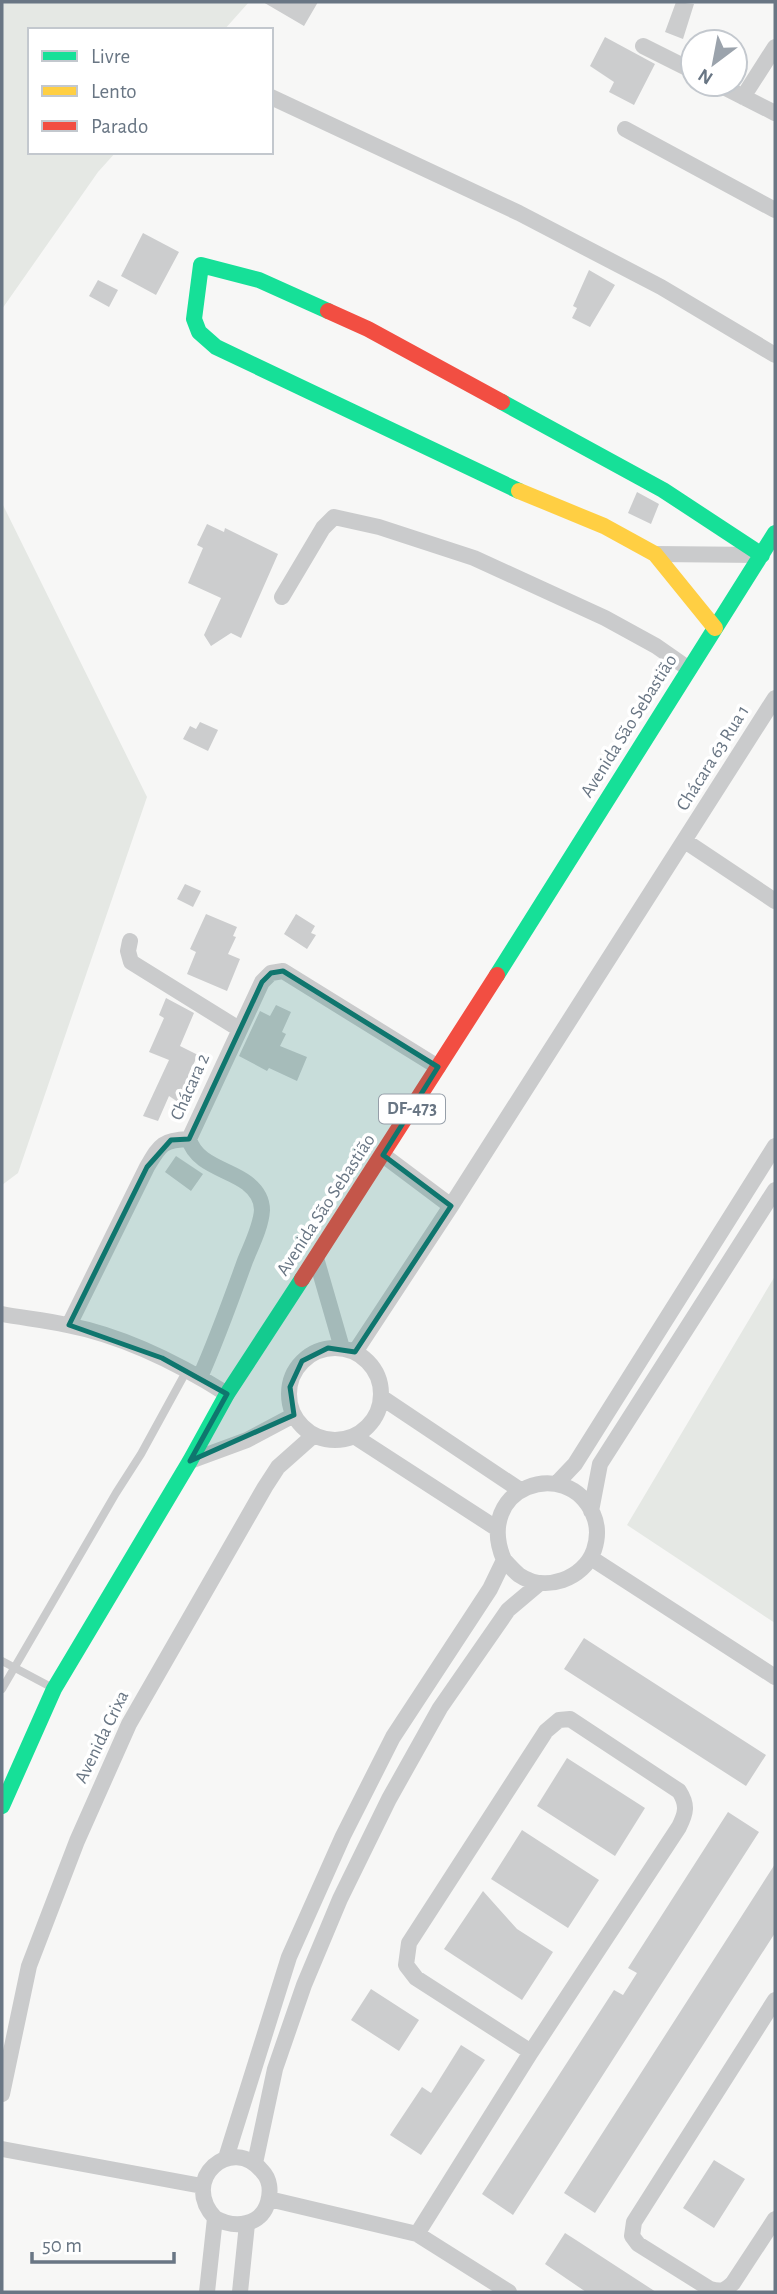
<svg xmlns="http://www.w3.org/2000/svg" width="777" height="2294" viewBox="0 0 777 2294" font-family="'Alegreya Sans',sans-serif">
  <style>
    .green { fill: #e5e8e4 }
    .building { fill: #cccdce }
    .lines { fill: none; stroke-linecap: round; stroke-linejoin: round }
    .lane { stroke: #cacbcc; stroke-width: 8 }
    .street { stroke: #cacbcc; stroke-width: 16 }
    .fast { stroke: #16e098; stroke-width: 16 }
    .slow { stroke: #ffcf43; stroke-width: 16 }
    .jam { stroke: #f24e42; stroke-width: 16 }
    .marked { fill: #0f766e; fill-opacity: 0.2; stroke: #0f766e; stroke-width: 5; stroke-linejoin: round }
    .labels { text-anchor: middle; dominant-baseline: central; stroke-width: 7; stroke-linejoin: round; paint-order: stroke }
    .shield { fill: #fff; stroke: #969fa9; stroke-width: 2 }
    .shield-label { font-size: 18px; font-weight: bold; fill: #697684 }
    .street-label { font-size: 19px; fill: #697684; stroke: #fff }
  </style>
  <rect width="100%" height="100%" fill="#f7f7f6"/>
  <path class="green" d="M2 2H249L224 30H30V152H116L98 172 2 309Z
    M2 503 147 797 18 1173 2 1185Z
    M775 1276V1623L627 1525Z"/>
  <path class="building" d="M263 2H318L304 26Z
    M676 2 694 4 683 39 665 32Z
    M605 37 655 64 634 105 609 92 614 82 590 66Z
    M143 233 179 252 156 295 121 276Z
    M589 270 615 285 590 327 572 318 577 308 573 306Z
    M98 280 118 290 109 307 89 296Z
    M637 492 659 504 651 524 628 513Z
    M207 524 224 532 225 528 278 554 241 638 231 633 211 646 204 635 221 598 188 583 203 548 197 545Z
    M200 722 218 730 208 751 183 739 190 726 196 729Z
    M185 884 201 891 193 907 177 899Z
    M206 914 237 927 233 936 236 937 228 954 240 959 227 991 187 974 196 952 190 949Z
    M296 914 315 926 311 933 316 935 307 949 284 934Z
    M166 998 194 1013 180 1046 198 1055 190 1071 196 1073 181 1104 169 1096 158 1121 143 1116 169 1060 149 1052 164 1018 159 1015Z
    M276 1005 291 1012 282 1032 286 1034 280 1046 307 1057 297 1081 269 1068 267 1071 239 1056 260 1011 270 1016Z
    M176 1156 203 1174 191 1191 165 1172Z
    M584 1638 766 1755 746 1786 564 1669Z
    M567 1758 645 1808 615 1856 537 1806Z
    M728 1812 759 1832 513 2215 482 2194 614 1990 623 1995 637 1973 628 1968Z
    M522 1830 599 1880 568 1928 491 1879Z
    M775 1864V1933L595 2213 564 2193Z
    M483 1891 517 1929 553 1952 522 2000 444 1949Z
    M371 1989 419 2020 399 2051 351 2020Z
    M461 2045 485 2060 421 2155 390 2135 422 2087 431 2093Z
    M714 2160 745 2179 714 2228 683 2208Z
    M565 2233 576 2240 656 2292H586L545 2264Z"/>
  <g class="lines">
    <path class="lane" d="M2 1661 51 1687
      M2 1689 116 1493 141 1454 187 1370"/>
    <path class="street" d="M643 46 693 71
      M718 84 775 113
      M271 97 519 213 661 287 775 355
      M743 97 775 47
      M625 129 775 210
      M655 554 761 555
      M282 597 323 528 334 517 379 527 474 558 605 618 656 646 689 669
      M685 841 775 901
      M130 941 128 951 131 962 239 1029
      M383 1155 451 1206
      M316 1258 342 1348
      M2 1314C23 1318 45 1320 67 1325 124 1336 178 1363 227 1394
      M69 1325 147 1167C160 1145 162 1140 189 1139
      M289 1394a46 46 0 1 1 92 0a46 46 0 1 1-92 0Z
      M355 1352 451 1206 775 698
      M200 1377C217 1339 231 1300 245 1261 251 1246 261 1227 262 1210 262 1199 256 1190 247 1183 229 1169 196 1165 189 1139L262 982 271 973 283 971 438 1067
      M381 1397 520 1490
      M354 1436 496 1528
      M190 1461 247 1440 294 1415
      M556 1484 575 1464 775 1146
      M591 1511 600 1464 775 1190
      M591 1558 775 1677
      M570 1719 679 1791C688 1805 686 1813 679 1827L531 2052 416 1978 406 1965 409 1943 546 1731 559 1720Z
      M775 2000 634 2222 632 2236 638 2244 710 2289C721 2292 725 2291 733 2283L775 2219
      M2 2094 29 1966 77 1841 129 1724 265 1487 278 1467 314 1435
      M2 2149 202 2186
      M226 2158 289 1957 343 1836 393 1737 490 1589 504 1560C473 1487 567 1455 593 1514 598 1525 598 1538 594 1550 584 1579 545 1593 519 1575 514 1571 509 1565 504 1560
      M255 2163 275 2069 304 1985 340 1899 389 1799 440 1708 508 1610 540 1583
      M269 2199 417 2234 509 2292
      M417 2234 531 2052
      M207 2292 215 2218C179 2179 232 2134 262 2171 270 2179 271 2191 268 2202 261 2226 235 2229 215 2218
      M240 2292 247 2224"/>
    <path class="fast" d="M328 311 259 280 201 265 194 319 199 332 216 347 519 491
      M502 402 663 490 762 555
      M497 975 775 533
      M2 1806 54 1689 190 1461 227 1394 302 1279"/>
    <path class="slow" d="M519 491 604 526 655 554 715 628"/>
    <path class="jam" d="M328 311 368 329 502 402
      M302 1279 497 975"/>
  </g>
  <path class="marked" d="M283 971 438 1067 383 1155 451 1206 355 1352 328 1348 302 1361 290 1387 294 1415 190 1461 227 1394 162 1358 69 1325 147 1167 171 1140 189 1139 262 982 271 973Z"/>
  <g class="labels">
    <rect class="shield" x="379" y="1094.5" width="66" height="29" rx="5"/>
    <g class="shield-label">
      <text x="412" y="1109">DF-473</text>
    </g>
    <g class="street-label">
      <text transform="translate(629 726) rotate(-58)">Avenida São Sebastião</text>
      <text transform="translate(713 758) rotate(-58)">Chácara 63 Rua 1</text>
      <text transform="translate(190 1087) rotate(-66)">Chácara 2</text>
      <text transform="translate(326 1205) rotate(-57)">Avenida São Sebastião</text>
      <text transform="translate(102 1737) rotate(-64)">Avenida Crixa</text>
    </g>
  </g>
  <rect width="777" height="2294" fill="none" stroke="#697684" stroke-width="7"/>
  <rect x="28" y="28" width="245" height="126" fill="#ffffff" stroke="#c3c8ce" stroke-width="2"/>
  <rect x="42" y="51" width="35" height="10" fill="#16e098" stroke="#c3c8ce" stroke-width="2"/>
  <text x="91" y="63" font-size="21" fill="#697684">Livre</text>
  <rect x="42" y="86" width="35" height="10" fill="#ffcf43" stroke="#c3c8ce" stroke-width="2"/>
  <text x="91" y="98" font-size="21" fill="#697684">Lento</text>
  <rect x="42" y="121" width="35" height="10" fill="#f24e42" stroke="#c3c8ce" stroke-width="2"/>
  <text x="91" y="133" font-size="21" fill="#697684">Parado</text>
  <g transform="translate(714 63) rotate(212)"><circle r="33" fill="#ffffff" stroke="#c3c8ce" stroke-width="2"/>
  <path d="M0-5L12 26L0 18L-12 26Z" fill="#9ba3ac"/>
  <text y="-10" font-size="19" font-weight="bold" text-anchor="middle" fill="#697684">N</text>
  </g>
  <path d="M32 2252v10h142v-10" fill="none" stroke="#697684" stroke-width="3.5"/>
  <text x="42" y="2252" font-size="21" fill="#697684" stroke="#ffffff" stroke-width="5" paint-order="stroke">50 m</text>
</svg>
